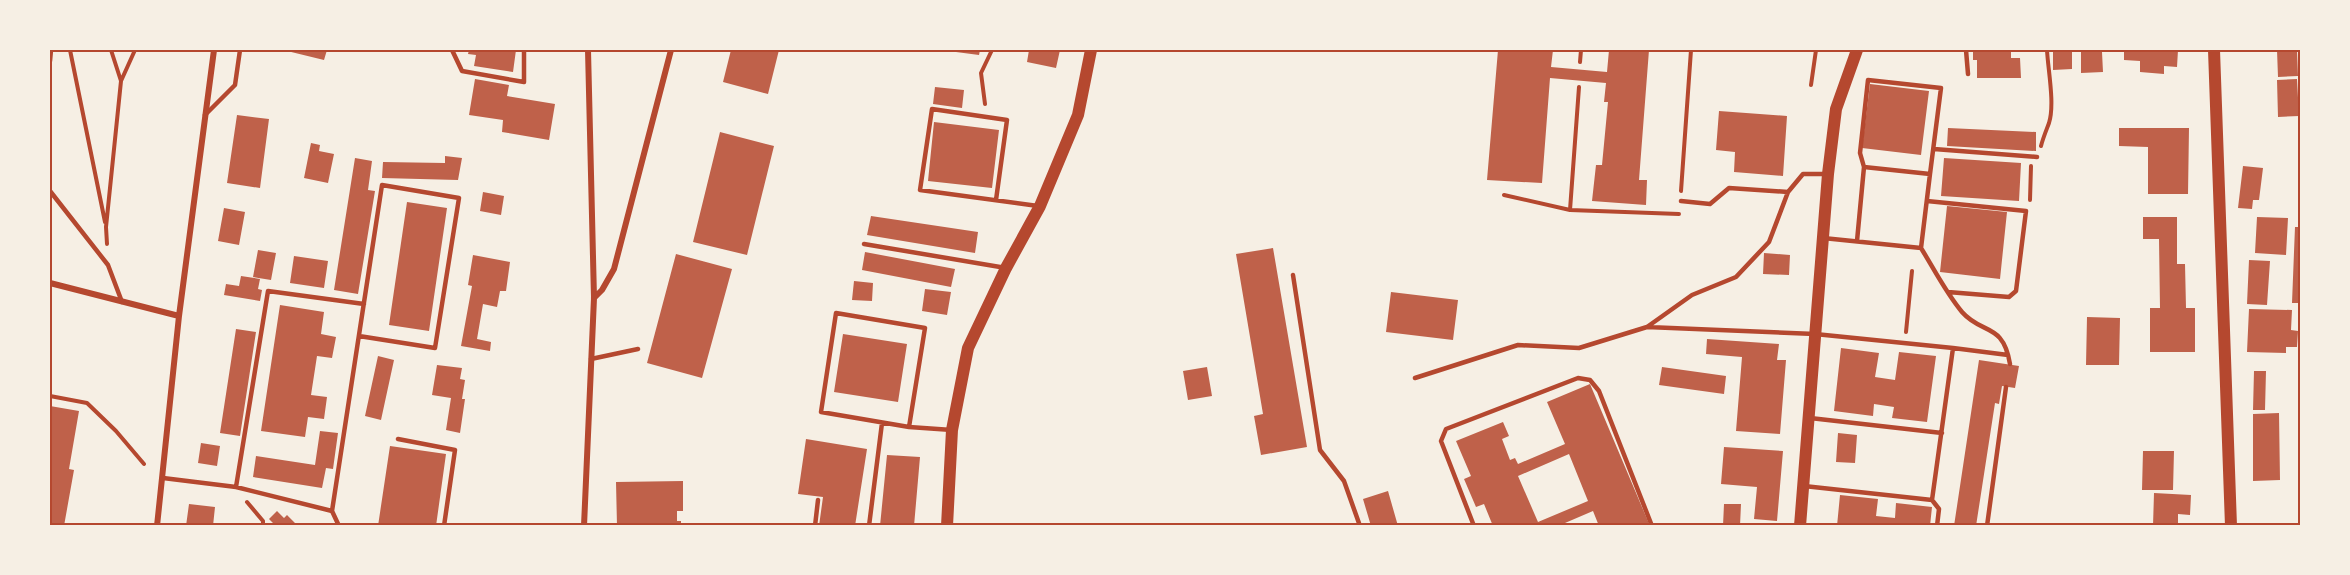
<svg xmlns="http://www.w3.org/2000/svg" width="2350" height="575" viewBox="0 0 2350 575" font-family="Rubik,sans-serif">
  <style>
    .building { fill: #bf614a; fill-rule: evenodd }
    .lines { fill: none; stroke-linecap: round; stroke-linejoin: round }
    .path { stroke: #b5482f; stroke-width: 4 }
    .service { stroke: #b5482f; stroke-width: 4.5 }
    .minor { stroke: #b5482f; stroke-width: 6 }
    .secondary { stroke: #b5482f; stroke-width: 12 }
    .neatline { fill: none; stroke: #b5482f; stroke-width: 2 }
  </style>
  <rect width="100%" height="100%" fill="#f6efe4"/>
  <path class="building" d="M283 50H327L324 60Z
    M469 50H516L513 72 474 66 476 55 468 54Z
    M731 50H779L768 94 723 82Z
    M956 50H980L979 55 956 52Z
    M1029 50H1060L1056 68 1027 62Z
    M1498 50H1553L1551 67 1607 72 1609 50H1649L1639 180H1647L1646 205 1592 201 1596 165H1602L1608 102H1604L1606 83 1550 78 1542 183 1487 180Z
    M1973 50H2011V58H2020L2021 78H1977V60H1973Z
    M2053 50H2072V69L2053 70Z
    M2081 50H2114V52H2102L2103 72 2081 73Z
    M2124 50H2178L2177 67 2164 66V74L2140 72V61L2124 60Z
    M2277 50H2297L2298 76 2278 77Z
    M475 79 509 85 507 96 555 104 549 140 502 132 503 120 469 115Z
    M2297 79 2299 116 2278 117 2277 80Z
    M1870 84 1929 91 1921 155 1862 148Z
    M935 87 964 90 962 108 933 104Z
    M1719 111 1787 116 1783 176 1734 172 1735 152 1716 150Z
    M237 115 269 119 260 188 227 183Z
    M934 122 999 130 992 188 928 181Z
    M1948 128 2036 132V151L1947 146Z
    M2119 128H2189L2188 194H2148V147L2119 146Z
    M720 132 774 146 747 255 693 242Z
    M311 143 320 145 319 151 334 154 328 183 304 178Z
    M445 156 462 158 458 180 382 178 383 162 445 163Z
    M355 158 372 161 368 190 375 191 358 294 334 290Z
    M1944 158 2021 163 2019 201 1941 196Z
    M2243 166 2263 168 2259 200H2253L2252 209 2238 208Z
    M483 192 504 196 501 215 480 211Z
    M407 202 447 208 429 331 389 325Z
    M1947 206 2007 212 2000 279 1940 272Z
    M224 208 245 212 239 245 218 241Z
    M871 216 978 232 975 253 867 235Z
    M2143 217H2177V264H2185L2186 308H2195V352H2150V308H2160L2159 239H2143Z
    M2257 217 2288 218 2286 255 2255 253Z
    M2295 227H2300V303H2292Z
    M1273 248 1307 447 1261 455 1254 416 1263 414 1236 254Z
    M258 250 276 253 271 280 253 277Z
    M865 252 955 269 951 287 862 270Z
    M1764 253 1790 255 1789 275 1763 274Z
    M676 254 732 269 702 378 647 363Z
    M473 255 510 262 506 291H500L497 307 483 304 477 339 491 342 490 351 461 346 472 286 468 285Z
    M294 256 328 261 324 288 290 283Z
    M2249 260 2270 261 2267 305 2247 304Z
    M241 276 260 279 258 289 262 290 260 301 224 295 226 284 239 286Z
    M854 281 873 283 872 301 852 300Z
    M925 289 951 292 947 315 922 311Z
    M1391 292 1458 300 1453 340 1386 332Z
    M280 305 324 312 321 334 336 337 332 358 317 356 311 395 327 397 324 419 308 417 305 437 261 431Z
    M2249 309 2292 310 2291 330 2298 331 2297 347H2286V353L2247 352Z
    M2087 317 2120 318 2119 365H2086Z
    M236 329 256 332 240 436 220 433Z
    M843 334 907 344 898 402 834 392Z
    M1707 339 1779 344 1777 360H1786L1780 434 1736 431 1742 357 1706 354Z
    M1841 348 1879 353 1875 377 1895 380 1899 352 1936 356 1927 422 1892 418 1894 407 1874 404 1873 416 1834 411Z
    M378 356 394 360 381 420 365 416Z
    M1979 360 2019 366 2015 388 2002 386 1999 404 1995 403 1976 526H1954Z
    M437 365 462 368 460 379 465 380 462 399H465L460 433 446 430 451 398 432 395Z
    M1207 367 1212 396 1188 400 1183 371Z
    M1662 367 1726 376 1724 394 1659 385Z
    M2254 371H2266L2265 410H2253Z
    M1590 384 1650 526H1599L1593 511 1558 526H1493L1484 504 1476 507 1464 479 1471 476 1456 441 1503 422 1509 436 1502 439 1510 460 1515 458 1518 464 1565 444 1547 402ZM1569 454 1588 501 1538 522 1518 476Z
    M50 406 79 411 69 469 74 470 64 526H50Z
    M2279 413 2280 480 2253 481V414Z
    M320 431 338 433 333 469 326 468 322 488 253 477 256 456 315 465Z
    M1838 433 1857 435 1855 463 1836 462Z
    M806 439 867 449 855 526H819L823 497 798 494Z
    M201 443 220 446 217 466 198 463Z
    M390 446 446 454 436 526H378Z
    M1724 447 1783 451 1777 521 1754 519 1757 487 1721 484Z
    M2143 451H2174L2173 490H2142Z
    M887 455 920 457 914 526H880Z
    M683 481V511H677V521H681V526H617L616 482Z
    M1388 491 1398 526H1371L1363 499Z
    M2154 493 2191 495 2190 515 2178 514V526H2153Z
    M1840 495 1878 499 1876 516 1895 518 1896 503 1932 507 1930 526H1837Z
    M189 504 215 507 213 526H186Z
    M1724 504H1741L1740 526H1723Z
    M277 511 284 518 287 515 298 526H276L269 519Z"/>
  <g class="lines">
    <path class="path" d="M70 50 105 222
      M111 50 121 81
      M1580 62 1581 50
      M1811 85 1816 50
      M1579 87 1570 210 1679 214
      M985 104 981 73 992 50
      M2041 146C2043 138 2046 131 2049 123 2055 104 2048 70 2047 50
      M1681 191 1691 50
      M1504 195 1570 210
      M2030 200 2031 166
      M107 244 106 227 121 81 135 50
      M1906 332 1912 271
      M50 396 87 403 116 431 144 464
      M247 502 263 521V526"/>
    <path class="service" d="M452 50 462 71 524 82V50
      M1966 50 1968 74
      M50 61 51 50
      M205 115 235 85 240 50
      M1934 149 2037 157
      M1864 167 1860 153 1868 80 1941 88 1930 174
      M50 191 108 265 122 302
      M996 200 1007 120 932 109 920 190 1038 206
      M1681 201 1710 204 1729 188 1788 192
      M1927 201 2026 211 2016 291 2009 297 1948 292
      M1823 238 1921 248 1930 174 1864 167 1857 241
      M864 244 1006 268
      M1921 248C1934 269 1946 293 1962 312 1982 335 2003 322 2010 364
      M1293 275 1320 450 1344 481 1360 526
      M1647 327 1815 334 1953 348 1932 500 1939 509 1937 526
      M1953 348 2008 355
      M591 359 638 349
      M1415 378 1518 345 1579 348 1647 327 1692 295 1736 277 1769 242 1788 192 1803 174H1828
      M1810 418 1942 433
      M909 427 925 328 836 313 821 412 909 427 952 430
      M398 439 455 450 444 526
      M163 478 236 487 332 511 339 526
      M1804 486 1932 500
      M236 487 268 291 364 304
      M332 511 382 185 459 198 435 348 359 336
      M815 526 818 500
      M869 526 882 423
      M1474 526 1441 441 1446 429 1578 378 1590 380 1599 391 1652 526
      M1987 526 2006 387"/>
    <path class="minor" d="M50 283 179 316
      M594 298 602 290 614 269 671 50
      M157 526 179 316 214 50
      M584 526 594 298 588 50"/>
    <path class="secondary" d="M2214 50 2231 526
      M947 526 952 430 968 348 1006 268 1040 206 1078 115 1091 50
      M1800 526 1828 174 1836 109 1857 50"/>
  </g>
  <rect width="2350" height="575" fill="none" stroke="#f6efe4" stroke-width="102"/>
  <rect x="51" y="51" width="2248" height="473" class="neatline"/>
</svg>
